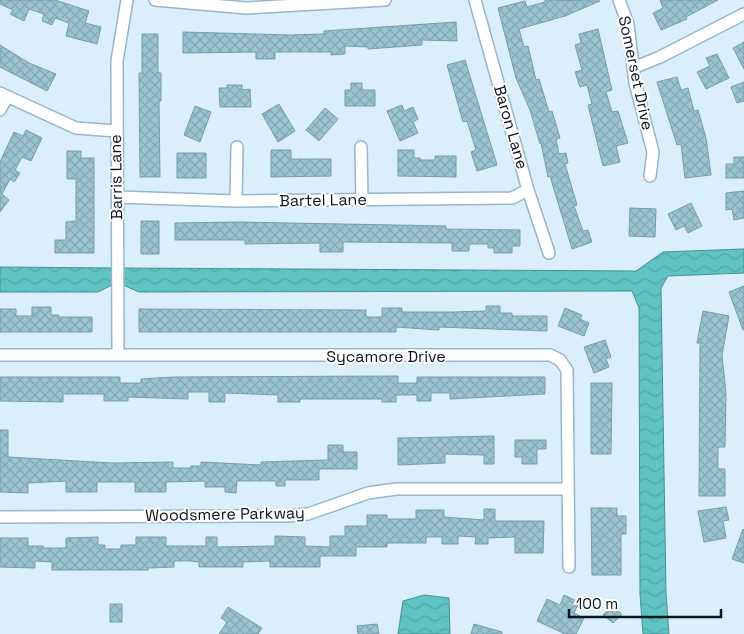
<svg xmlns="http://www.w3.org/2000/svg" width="744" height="634" viewBox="0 0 744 634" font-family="'Space Grotesk',sans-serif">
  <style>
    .water { fill: url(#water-waves); stroke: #469093 }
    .building { fill: url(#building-cross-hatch); stroke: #769daa }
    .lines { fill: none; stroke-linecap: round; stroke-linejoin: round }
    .minor-casing { stroke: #97b5cc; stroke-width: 14 }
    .minor { stroke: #fff; stroke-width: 11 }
    .labels { text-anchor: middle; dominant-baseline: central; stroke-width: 4; stroke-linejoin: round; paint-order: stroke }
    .street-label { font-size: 16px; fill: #09151d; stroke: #fff }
  </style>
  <defs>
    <pattern id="water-waves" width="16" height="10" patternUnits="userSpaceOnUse" patternTransform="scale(1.25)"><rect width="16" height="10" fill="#60c4c5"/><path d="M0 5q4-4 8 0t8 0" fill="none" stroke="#52a8a9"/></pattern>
    <pattern id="building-cross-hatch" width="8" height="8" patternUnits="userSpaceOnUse" patternTransform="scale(1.25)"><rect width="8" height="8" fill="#9bc4d1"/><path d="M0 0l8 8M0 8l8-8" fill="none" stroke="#84a8b3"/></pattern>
  </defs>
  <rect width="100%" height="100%" fill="#dbeefc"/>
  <path class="water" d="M744 249V273L668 276 661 288 666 593 669 634H643L640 594 639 308 632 291 139 292 123 285 122 268 636 271 663 252Z
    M0 267 112 268V285L98 292H0Z
    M424 595 449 598 450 634H398L403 601Z"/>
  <path class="building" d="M0 0H55L89 11 85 23 101 27 97 44 66 36 69 23 55 18 52 25 42 21 44 14 29 9 24 21 10 14 13 10 0 4Z
    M545 0 600 1 565 16 519 29 524 47 528 46 536 80 539 79 549 112 552 111 560 138 556 139 559 154 566 153 568 163 565 164 577 205 574 206 583 231 588 230 592 242 572 249 550 176 548 177 541 143 540 144 530 110 516 78 498 8 525 1 527 7 545 2Z
    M660 0H718L686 17 687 19 661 30 653 13 663 8Z
    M456 22 457 41 422 40V45L368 49V47L345 46V54L331 55V52H275V59H256V52L183 53V32L291 35 324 34V31Z
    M598 29 612 90 606 92 612 112 618 111 628 143 616 146 620 162 603 166 588 105 592 104 587 85 580 87 575 72 582 70 575 45 581 43 579 34Z
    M142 34H158V73H161V101H159L160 177H140L139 73H142Z
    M744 42V69L733 48Z
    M0 45 29 63 56 74 47 91 0 67Z
    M717 54 729 78 706 89 697 72 710 66 706 58Z
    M465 60 497 165 477 171 471 152 476 150 467 121 463 122 447 65Z
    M677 77 681 90 688 88 694 111 698 110 706 138 711 175 685 178 681 144 677 145 657 82Z
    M744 82V101L737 103 731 87Z
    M351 83H362V90H375V106H345V90H351Z
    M227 85H242V90L250 89 251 107H220L219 88H227Z
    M279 104 295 131 278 142 262 114Z
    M402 105 404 111 413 107 418 119 413 122 418 133 400 141 387 111Z
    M195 106 211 112 200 142 184 135Z
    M325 108 338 119 319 141 306 130Z
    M26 130 42 138 31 161 22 157 15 170 20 173 14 182 10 179 2 194 9 200 0 212V162L14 132 23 136Z
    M271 150H291V159H331V176L271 177Z
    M398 150H414V158H420V160H435V156H456V177L398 176Z
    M67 151H81V158H94V253H55V240H66V222L76 221V179H67Z
    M177 153H206V178H177Z
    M734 157H744V178H726V164H734Z
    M744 191V218L734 220 732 209 726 210V193Z
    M691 203 702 226 688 233 684 226 676 230 668 214Z
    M630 208 656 209 655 237 629 236Z
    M141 221H159V254H141Z
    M237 222 446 226V229L520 230V246H512V253H494V248H488V244H469V251H452V243L343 242V252H320V243L245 244V240H175V223Z
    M744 286V330H743L729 292Z
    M486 306H500V313H512V316H547V331L439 327V330L396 327V332H139V309L366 310V317H382V308H402V312H453L486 311Z
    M32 307H51V315H59V317H92V332H0V309H16V316H32Z
    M565 308 582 315 580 319 589 323 584 336 558 326Z
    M703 311 729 316 722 355 726 393 725 447H718V469H725V496H699L700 343H697Z
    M605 340 611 357 606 359 609 367 594 373 584 347Z
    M398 376V383H417V377H545V394L450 399V393H431V401H417V395H396V402H382V399H300V402H278V395L225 393V402H209V392H188V399L128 397V401H104V394H63V402L0 401V377H120V383H141V379L173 377Z
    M591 383H612L611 454H591Z
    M0 430H8V457L112 463 173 462V468H191V466H201V462L261 465V462L328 460V445H343V452H357V469H319V480H285V486H276V481H237L236 493 225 492V487H205V481L166 482V492H135V482H97V492H66V481L28 483V493L0 492Z
    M494 436V464H484V455L445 454V463L398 465V438Z
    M515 440H546V449H537V464H522V457H515Z
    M726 507 729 520 723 521 726 538 704 542 698 511Z
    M591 508H617V516H626V534H621V575H592Z
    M484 509H495V521H544L543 553H515V537L488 538V544H475L476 537 458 536V544H442V537H426V543H387V547H356V556H320V567H270V561L243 562V567H199V562L191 561H174V567L148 568V570H52V562L35 561V568L0 567V538H28V546H43V548H66V538L98 537V545H105V549H121V545H136V537H166V546H206V537H217V547L275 546V536L305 537V546L330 547V536H345V526H367V515H387V519H416V510H444V517L484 520Z
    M743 529 744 530V563L732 559Z
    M564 595 579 602 574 613 584 618 576 634H565L537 621 547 599 560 605Z
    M110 604H122V622H110Z
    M612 605 622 614 613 623 603 615Z
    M228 607 262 628 258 634H219L227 622 221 618Z
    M377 624 379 634H358L357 626Z
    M474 624 502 632V634H471Z"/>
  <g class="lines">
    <g class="minor-casing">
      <path id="minor" d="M155 0 246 8 385 0
        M475 0 528 190 549 253
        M619 0 628 24 635 83 653 152 650 176
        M633 68 660 57 744 14
        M0 93 76 128 116 131
        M0 110 7 97
        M361 147 362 199
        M117 197 236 201 512 198 528 190
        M236 201 237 147
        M0 355H550L560 360 567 370 569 567
        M118 355 117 61 127 0
        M0 517 287 516 308 514 368 493 396 489H567"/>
    </g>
    <use href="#minor" class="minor"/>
  </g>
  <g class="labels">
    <g class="street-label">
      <text transform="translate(636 73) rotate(78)">Somerset Drive</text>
      <text transform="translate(511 127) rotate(74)">Baron Lane</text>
      <text transform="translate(116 177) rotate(-91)">Barris Lane</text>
      <text transform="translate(323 200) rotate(-1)">Bartel Lane</text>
      <text x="386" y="356">Sycamore Drive</text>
      <text transform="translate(225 514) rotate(-1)">Woodsmere Parkway</text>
    </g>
  </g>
  <path d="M569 609v8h152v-8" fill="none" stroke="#09151d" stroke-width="2.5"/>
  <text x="576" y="609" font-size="15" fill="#09151d" stroke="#ffffff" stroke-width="4" paint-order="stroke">100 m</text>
</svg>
